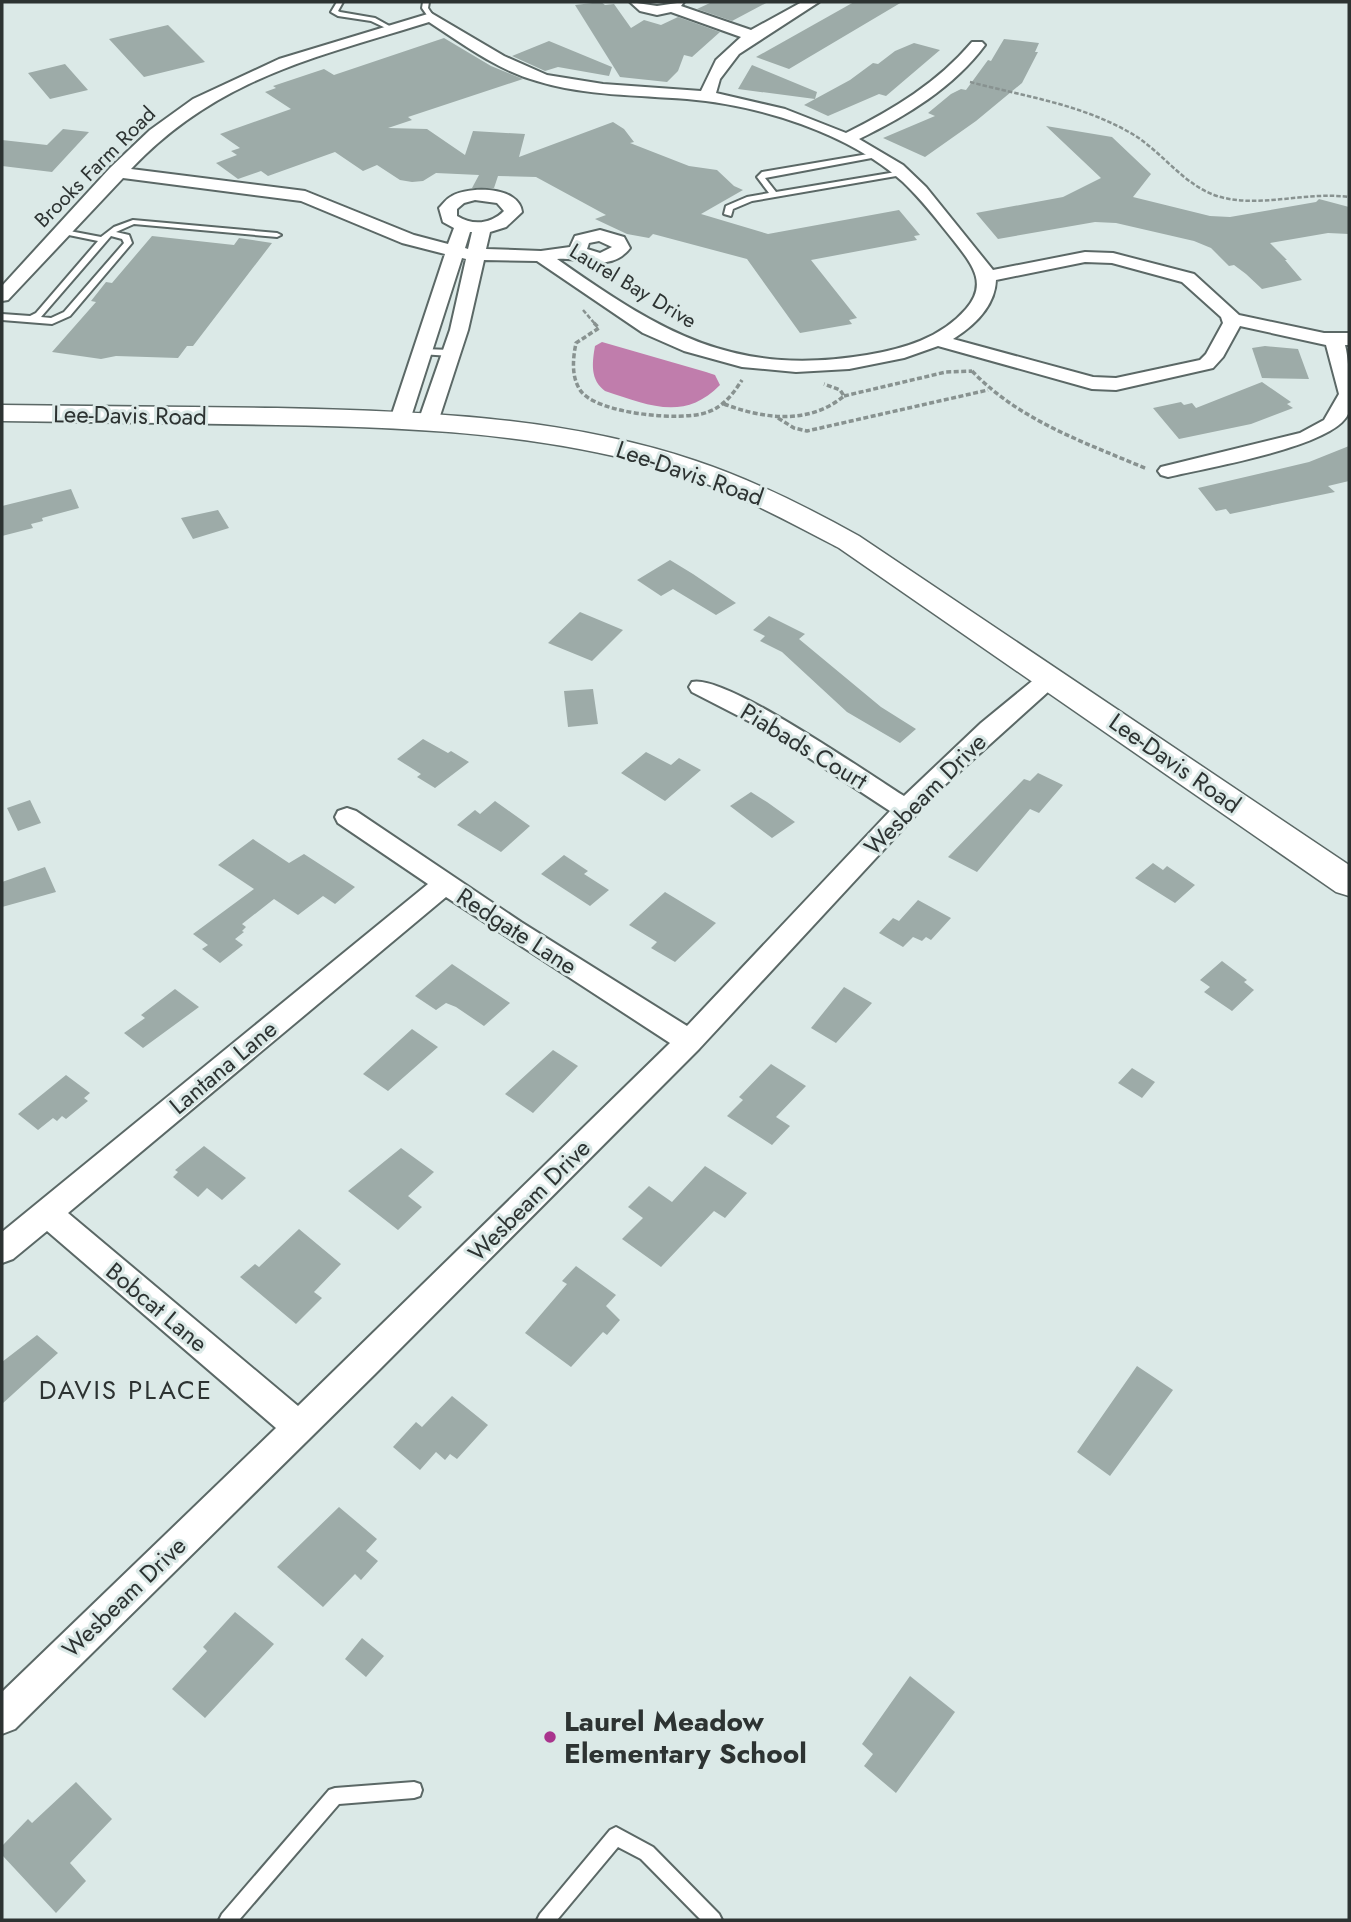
<svg xmlns="http://www.w3.org/2000/svg" width="1351" height="1922" viewBox="0 0 1351 1922" font-family="Jost,sans-serif">
  <style>
    .water { fill: #c07dac }
    .building { fill: #9daba8 }
    .lines { fill: none; stroke-linecap: round; stroke-linejoin: round }
    .lane-casing { stroke: #5b6866; stroke-width: 4 }
    .street-casing { stroke: #5b6866; stroke-width: 4 }
    .secondary-casing { stroke: #5b6866; stroke-width: 3 }
    .path-far1 { stroke: #889290; stroke-width: 2.5; stroke-dasharray: 4.5 2; stroke-linecap: butt }
    .path { stroke: #889290; stroke-width: 3.5; stroke-dasharray: 5 2.5; stroke-linecap: butt }
    .lane { fill: #fff; fill-rule: evenodd }
    .street { fill: #fff; fill-rule: evenodd }
    .secondary { fill: #fff; fill-rule: evenodd }
    .poi-dot { fill: #a9348d; stroke: #dbe9e7; stroke-width: 2.5 }
    .labels { text-anchor: middle; dominant-baseline: central; stroke-width: 6; stroke-linejoin: round; paint-order: stroke }
    .far-street-label { font-size: 21px; fill: #2d3332; stroke: #dbe9e7 }
    .street-label { font-size: 24px; fill: #2d3332; stroke: #dbe9e7 }
    .neighbourhood-label { font-size: 26px; letter-spacing: 2px; fill: #2d3332; stroke: #dbe9e7 }
    .near-poi-label { font-size: 28px; font-weight: bold; fill: #2d3332; stroke: #dbe9e7; text-anchor: start }
  </style>
  <rect width="100%" height="100%" fill="#dbe9e7"/>
  <path class="water" d="M602 342 706 372 715 375 720 385C684 422 648 405 605 391 590 380 592 363 595 346Z"/>
  <path class="building" d="M601 2 605 5 614 4 631 28 644 20 661 25 678 17 720 32 692 57 684 55 678 71 667 82 620 77 575 5Z
    M712 2H768L732 21 697 9Z
    M854 2H902L789 69 756 57Z
    M168 25 205 62 144 77 109 39Z
    M444 38 491 66 523 79 408 117 412 120 388 128 427 129 465 155 473 131 525 134 519 157 613 122 624 129 634 142 630 143 689 166 717 170 734 186 743 190 701 214 768 234 899 210 920 235 914 236 917 240 811 260 857 318 849 320 852 324 800 333 747 259 653 234 649 238 627 234 595 219 606 215 536 177 498 176 494 188H472L479 175 436 173 423 181 412 182 400 180 377 165 363 171 335 152 268 176 261 171 238 179 216 163 237 155 231 151 240 148 220 134 291 109 265 92 276 88 273 86 324 69 334 75Z
    M1004 39 1039 43 1035 52H1038L1022 83 976 121 925 157 883 138 935 116 928 113 951 94 961 89 966 90 988 60 991 61Z
    M549 41 612 67 609 76 558 67 545 71 512 56Z
    M914 43 940 50 886 96 879 94 828 116 804 105 850 80 873 63 878 64 895 51Z
    M65 64 88 90 50 99 28 73Z
    M752 65 817 92 815 99 738 89Z
    M1046 126 1112 137 1151 174 1133 197 1210 216 1230 217 1316 202 1319 199 1349 207V234L1328 233 1270 243 1287 260H1285L1302 280 1262 289 1246 274 1234 265 1229 266 1211 248 1194 241 1116 223 1095 222 998 239 976 213 1063 197 1101 178Z
    M63 129 89 132 52 172 2 166V140L47 145Z
    M152 236 234 245 239 238 272 243 193 346H187L178 358 116 356 101 359 52 352 96 302 91 301 106 282 112 283Z
    M1265 346 1298 349 1309 379 1262 378 1252 348Z
    M1262 382 1291 402 1287 404 1293 408 1251 424 1179 439 1153 408 1181 402 1184 405 1192 403 1196 408Z
    M1349 446V481L1328 486 1335 492 1230 514 1226 509 1216 511 1198 488 1309 462Z
    M71 489 79 508 42 518 43 521 31 524 33 528 2 536V506Z
    M218 510 229 528 193 539 181 518Z
    M670 560 693 574 736 603 716 615 673 589 661 596 637 580Z
    M580 612 623 630 592 661 548 643Z
    M769 616 805 634 799 639 881 707 916 729 900 743 847 712 782 652 760 641 765 636 753 630Z
    M593 689 598 724 568 727 564 691Z
    M423 739 448 753 451 751 469 762 435 788 417 777 421 774 397 759Z
    M646 752 671 765 679 758 701 770 665 801 621 773Z
    M1038 773 1063 785 1039 813 1030 809 977 872 948 857 1024 779 1030 781Z
    M751 792 767 802 795 822 772 838 730 806Z
    M30 800 41 823 18 831 7 808Z
    M495 801 530 826 501 852 457 825 475 810 480 814Z
    M253 839 289 863 304 854 355 887 335 904 323 896 298 915 274 899 242 924 246 927 242 931 244 932 235 939 243 945 220 963 202 949 208 945 193 934 254 889 218 865Z
    M564 855 588 871 584 874 609 890 590 906 541 874Z
    M1153 863 1163 870 1167 866 1195 885 1175 903 1135 878Z
    M45 867 56 892 2 907V882Z
    M665 892 716 923 675 962 651 948 657 942 629 925Z
    M918 900 951 918 931 940 926 937 922 941 913 937 903 947 879 933 893 918 899 921Z
    M1222 961 1247 980 1244 982 1254 990 1232 1011 1204 992 1210 987 1200 980Z
    M452 964 510 1003 484 1026 456 1007 446 1003 436 1010 415 996Z
    M844 987 872 1003 836 1043 811 1028Z
    M175 989 199 1007 143 1048 124 1033 145 1018 141 1015Z
    M412 1029 438 1047 388 1091 363 1074Z
    M553 1050 578 1066 533 1113 505 1094Z
    M771 1064 806 1086 776 1117 790 1126 772 1145 727 1116 743 1100 739 1097Z
    M1132 1068 1155 1082 1142 1098 1118 1083Z
    M66 1075 90 1093 84 1098 88 1101 66 1119 62 1116 57 1121 53 1118 38 1130 18 1114Z
    M204 1146 246 1178 222 1200 207 1188 198 1197 173 1177 178 1172 175 1170Z
    M401 1148 434 1172 408 1196 422 1207 398 1230 348 1191Z
    M705 1166 747 1193 725 1218 714 1211 661 1267 622 1239 643 1218 628 1207 649 1186 672 1202Z
    M299 1229 341 1264 314 1292 322 1298 296 1324 240 1277 255 1264 259 1267Z
    M576 1266 616 1295 606 1306 620 1320 607 1335 603 1332 571 1367 525 1333 567 1284 562 1281Z
    M37 1335 58 1353 2 1404V1362Z
    M1137 1366 1173 1390 1110 1476 1077 1452Z
    M452 1396 488 1425 457 1459 450 1454 445 1460 436 1452 420 1470 393 1447 416 1422 422 1427Z
    M339 1507 377 1539 366 1551 378 1561 361 1580 355 1574 323 1607 277 1567Z
    M235 1612 274 1644 205 1718 172 1689 207 1651 203 1647Z
    M362 1638 384 1656 366 1677 345 1659Z
    M910 1676 955 1712 896 1793 864 1766 873 1754 862 1744Z
    M76 1782 112 1819 70 1863 86 1881 56 1913 2 1855V1846L28 1819 32 1823Z"/>
  <g class="lines">
    <g class="lane-casing">
      <path id="lane" d="M337 2H343L338 11 340 12 375 18 393 28 390 30 371 21 338 16 331 12Z
        M423 2H429L428 8 434 17 433 18H429L422 8Z
        M874 153H877V157L765 178 776 192 902 171 906 173 902 175 752 201 733 209 731 216 724 214 726 206 747 197 769 193 757 177 762 172Z
        M133 220 277 233 281 235 277 237 134 224 116 232 129 235 132 243 70 316 52 324 2 320V314L30 316 36 313 98 241 59 233V229L101 237 114 227ZM111 236 122 239 124 243 64 312 51 318 41 317Z
        M423 349 451 350 455 353 451 356 420 354 419 352Z
        M414 1782 420 1784 422 1790 420 1796 414 1798 339 1804 239 1920H219L222 1914 329 1790 335 1788Z
        M616 1827 653 1847 719 1914 722 1920H701L641 1859 618 1847 557 1920H537L540 1914 610 1830Z"/>
    </g>
    <g class="street-casing">
      <path id="street" d="M630 2 657 6 684 2 681 6 751 30 802 2H819L739 54 720 79 716 93 785 109 846 133C894 109 937 83 972 42H982L985 45C953 88 906 116 859 139L903 165 926 187 993 270 1085 252 1113 253 1194 274 1239 315 1324 333H1349V345H1345C1349 359 1351 401 1348 414 1334 447 1204 468 1168 477L1161 475 1158 471 1161 467 1300 433 1324 420 1339 394 1326 345 1240 326 1223 357 1213 368 1116 390 1092 389 938 346 904 358 849 369 796 372 742 367 684 351 643 333 537 261 484 260 468 330 438 422 428 428 418 422 450 330 466 259 462 258 410 420 400 426 390 420 445 254 402 243 301 201 123 178 8 300 2 301V286L110 168 150 130 193 99 279 59 431 13 504 56 547 75 603 84 701 91 716 60 741 37 671 12 657 15 640 11ZM429 22C463 44 497 70 537 81 586 96 636 95 687 99 759 105 849 133 903 182 922 200 938 221 954 241 971 263 989 283 966 309 941 338 903 349 867 355 734 377 662 333 557 259 582 256 610 274 630 248L624 237 600 230 575 236 570 247 541 251 486 249 490 232 506 227 522 212C519 186 469 186 452 196 447 198 443 204 439 208L443 222 454 228 448 244 414 235 305 191 131 169C217 78 314 58 429 22ZM475 200 497 203 504 211C491 224 473 226 457 216V209L464 203ZM470 232H472L468 249 465 248ZM599 241 612 247 600 253 587 249 589 243ZM1085 262 1112 263 1182 282 1221 317 1223 323 1206 354 1200 360 1116 378 1093 377 953 339C974 326 995 306 996 280Z
        M1050 670 1058 673 1061 678 1058 683 938 791 699 1049 375 1374 15 1729 2 1734V1692L276 1428 47 1231 13 1259 2 1263V1232L428 884 338 823 335 817 338 811 347 808 356 811 521 922 687 1026 890 811 768 731 692 692 689 687 692 682C724 673 870 775 904 796L981 723 1042 673ZM446 897 670 1043 298 1406 68 1213Z"/>
    </g>
    <g class="secondary-casing">
      <path id="secondary" d="M2 405C94 406 186 407 277 408 417 411 562 416 696 461 753 480 807 507 859 536L1349 865V896L1336 892 839 548C778 516 717 483 650 465 529 432 402 427 277 425 186 423 94 422 2 421Z"/>
    </g>
    <path class="path-far1" d="M970 82C1023 96 1079 104 1127 131 1160 148 1181 184 1217 196 1259 209 1305 191 1349 197
      M583 310 596 325"/>
    <path class="path" d="M594 323 599 328 576 343C573 358 571 376 580 390 596 414 682 422 708 412 724 406 733 394 742 380
      M972 371C1020 421 1084 442 1147 469
      M844 396 946 372 972 371
      M724 404C764 419 809 425 844 396L840 390 824 384
      M778 418 794 428 807 431 988 390"/>
    <use href="#lane" class="lane"/>
    <use href="#street" class="street"/>
    <use href="#secondary" class="secondary"/>
  </g>
  <circle class="poi-dot" cx="550" cy="1737" r="7"/>
  <g class="labels">
    <g class="far-street-label">
      <text transform="translate(95 167) rotate(-45)">Brooks Farm Road</text>
      <text transform="translate(633 286) rotate(31)">Laurel Bay Drive</text>
    </g>
    <g class="street-label">
      <text transform="translate(130 415) rotate(1)">Lee-Davis Road</text>
      <text transform="translate(690 473) rotate(19)">Lee-Davis Road</text>
      <text transform="translate(804 746) rotate(31)">Piabads Court</text>
      <text transform="translate(1175 763) rotate(35)">Lee-Davis Road</text>
      <text transform="translate(925 794) rotate(-45)">Wesbeam Drive</text>
      <text transform="translate(517 931) rotate(33)">Redgate Lane</text>
      <text transform="translate(223 1067) rotate(-40)">Lantana Lane</text>
      <text transform="translate(529 1200) rotate(-45)">Wesbeam Drive</text>
      <text transform="translate(157 1307) rotate(40)">Bobcat Lane</text>
      <text transform="translate(124 1597) rotate(-44)">Wesbeam Drive</text>
    </g>
    <g class="neighbourhood-label">
      <text x="126" y="1390">DAVIS PLACE</text>
    </g>
    <g class="near-poi-label">
      <text x="564" y="1721">Laurel Meadow<tspan x="564" dy="32">Elementary School</tspan></text>
    </g>
  </g>
  <rect width="1351" height="1922" fill="none" stroke="#2d3332" stroke-width="7"/>
</svg>
